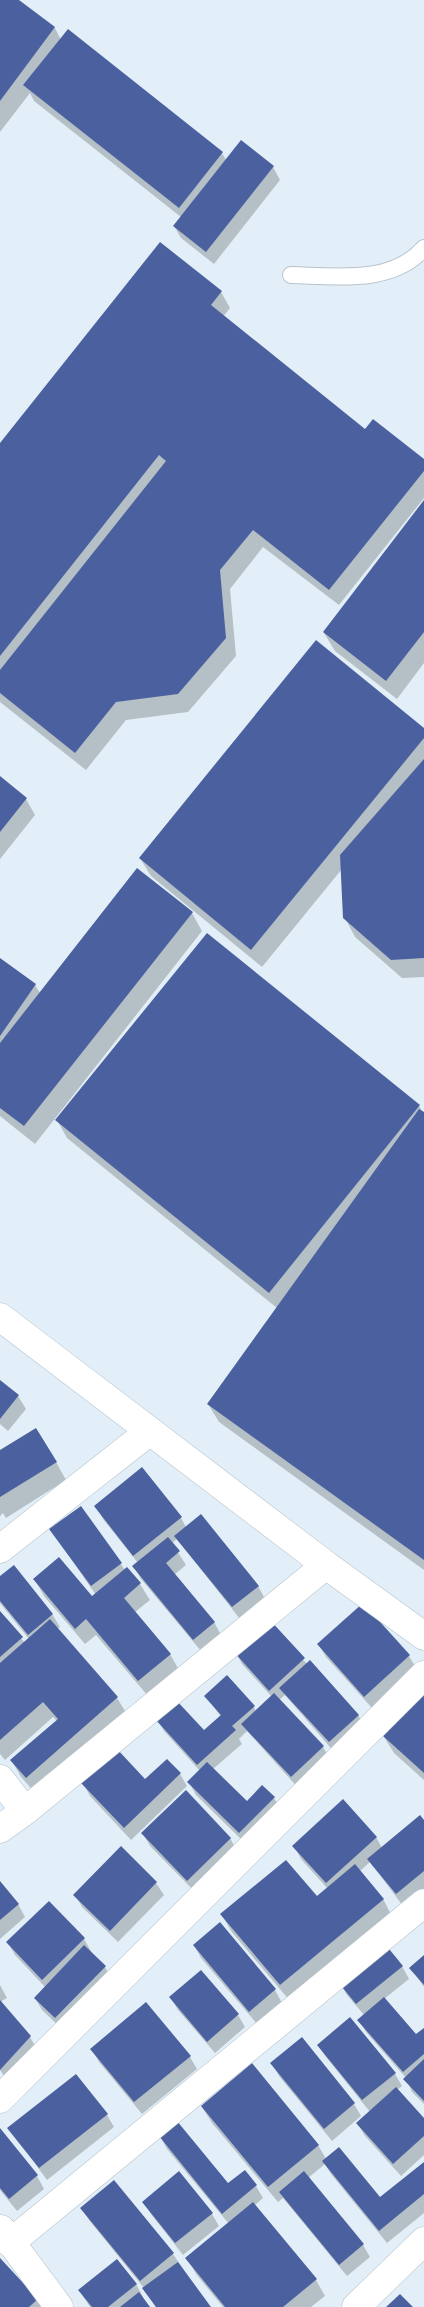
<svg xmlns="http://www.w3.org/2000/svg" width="424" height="2307" viewBox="0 0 424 2307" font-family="Literata,serif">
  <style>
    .shadow { fill: #0003 }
    .building { fill: #4b619f }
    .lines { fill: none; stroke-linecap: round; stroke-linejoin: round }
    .service-casing { stroke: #b7c3cc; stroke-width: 18 }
    .minor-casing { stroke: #b7c3cc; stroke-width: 29 }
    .service { stroke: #fff; stroke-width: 16 }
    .minor { stroke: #fff; stroke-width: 28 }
  </style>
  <rect width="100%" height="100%" fill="#e3eff8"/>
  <path class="shadow" d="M0 0H17L55 28 61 40 222 153 226 160 241 141 273 167 280 180 214 264 181 238 174 226 181 217 34 101 30 93 0 132Z
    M221 292 230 308 223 317 364 430 424 461V498L339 605 263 547 230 589 236 656 188 712 126 720 86 770 0 702V445Z
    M424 502V663L397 699 335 651 324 633Z
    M424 730V977L402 978 355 937 345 918 342 869 262 967 151 876 140 858Z
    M0 778 26 799 35 815 0 859Z
    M192 913 202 931 35 1144 0 1116V960L35 985 40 993Z
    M419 1106 424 1114V1570L219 1422 208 1404 277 1308 67 1138 57 1120Z
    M0 1381 18 1396 26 1409 8 1431 0 1424Z
    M0 1452 56 1462 66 1480 6 1518 3 1513 0 1516Z
    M96 1506 181 1518 186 1527 258 1586 265 1599 240 1619 177 1539 172 1543 186 1565 174 1575 214 1622 221 1635 201 1651 141 1579 134 1566 138 1563 103 1519Z
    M81 1508 125 1570 127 1569 140 1584 150 1600 135 1612 170 1654 179 1670 148 1696 96 1635 85 1644 44 1596 35 1580 92 1598 96 1595 51 1530Z
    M13 1567 52 1614 60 1627 57 1629 117 1698 127 1714 36 1794 21 1777 12 1761 57 1721 53 1717 5 1760 0 1754V1613L25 1643 29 1639 0 1603V1578Z
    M269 1620 307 1664 358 1715 366 1728 336 1754 285 1695 279 1700 323 1747 330 1759 299 1789 247 1731 239 1739 242 1744 213 1769 247 1803 262 1786 274 1798 282 1811 247 1845 196 1795 189 1782 200 1771 164 1731 157 1719 204 1732 221 1717 206 1696 254 1707 256 1712 272 1697 242 1664 235 1651Z
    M319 1645 409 1656 416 1668 372 1708 326 1657Z
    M424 1691V1780L394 1753 384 1737Z
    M180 1774 187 1786 131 1840 90 1796 83 1783 145 1781Z
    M424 1822V1889L403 1906 370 1862 360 1871 383 1899 392 1916 290 2001 231 1931 222 1915 316 1897 327 1888 301 1859 294 1846 376 1837 382 1848Z
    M143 1834 230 1838 237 1851 195 1892 150 1846Z
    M121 1847 156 1883 164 1895 118 1942 82 1907 75 1895Z
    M0 1883 18 1904 25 1917 0 1939Z
    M220 1924 275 1990 282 2003 257 2024 201 1958 194 1945Z
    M84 1939 91 1951 90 1953 105 1967 112 1980 63 2030 42 2010 35 1998 45 1987 15 1955 8 1943Z
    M424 1956V1987L411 1968Z
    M402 1966 409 1979 384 1999 416 2036 424 2030V2104L412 2092 406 2078 366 2032 359 2020 364 2015 347 1995 340 1983Z
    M201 1972 238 2015 245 2027 215 2053 178 2010 171 1998Z
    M0 1985 7 1998 0 2002 30 2037 39 2053 10 2085 0 2070Z
    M318 2045 395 2074 402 2086 397 2090 424 2119V2155L401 2176 365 2136 357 2123 370 2112 326 2057Z
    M92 2049 190 2057 197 2069 142 2114 99 2062Z
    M272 2063 354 2104 361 2116 332 2141 279 2076Z
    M76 2076 107 2115 114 2127 47 2180 9 2128Z
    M202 2107 318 2145 326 2159 380 2199 424 2163V2213L387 2243 331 2174 325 2164 308 2178 363 2245 370 2257 347 2276 283 2198 278 2202 212 2123Z
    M0 2130 37 2176 44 2189 17 2211 0 2190Z
    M160 2136 228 2185 256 2186 263 2198 255 2205 316 2280 325 2296 311 2307H223L196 2274 187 2258 229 2224 167 2149Z
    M114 2182 173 2254 209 2307H156L144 2288 89 2220 82 2208Z
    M144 2202 212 2214 219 2226 183 2255 151 2214Z
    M0 2260 37 2299 41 2307H0Z
    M136 2284 143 2297 141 2298 148 2307H90L80 2291Z"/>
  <path class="building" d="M0 0H19L55 27 0 101Z
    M68 29 223 152 179 208 23 85Z
    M241 140 274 166 206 252 173 226Z
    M160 242 222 291 211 305 365 429 373 419 424 459V471L329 590 253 530 220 570 226 638 178 694 116 702 75 753 0 693V670L166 461 159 455 0 656V443Z
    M424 500V632L386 681 323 632Z
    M316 640 424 728V738L251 950 139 858Z
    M424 759V958L391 960 343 918 340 855Z
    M0 776 27 798 0 832Z
    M137 868 193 912 24 1126 0 1108V1043Z
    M207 933 420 1105 269 1293 55 1120Z
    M0 958 36 984 0 1036Z
    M419 1109 424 1112V1560L207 1404Z
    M0 1380 19 1395 0 1419Z
    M36 1428 57 1462 0 1497V1450Z
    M142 1467 182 1517 133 1556 94 1506Z
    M81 1506 122 1563 91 1586 49 1529Z
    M201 1514 259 1586 232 1607 174 1536Z
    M168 1537 180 1551 166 1563 215 1622 193 1640 132 1566Z
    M59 1557 92 1596 127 1567 141 1583 124 1598 171 1654 138 1681 86 1619 75 1629 33 1579Z
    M14 1565 53 1614 28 1635 0 1601V1576Z
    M363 1603 410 1655 364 1697 317 1644Z
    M0 1611 23 1637 0 1657Z
    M50 1619 118 1697 26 1778 10 1760 58 1719 43 1702 0 1740V1663Z
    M269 1619 305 1658 269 1691 233 1651Z
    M310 1660 359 1715 329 1742 279 1688Z
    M227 1675 255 1706 232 1726 236 1730 197 1765 155 1719 176 1700 204 1730 221 1715 204 1696Z
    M424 1689V1773L383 1736Z
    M274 1693 324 1746 291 1777 241 1724Z
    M117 1749 145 1779 167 1759 181 1773 124 1828 81 1783Z
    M207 1762 247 1801 262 1785 275 1797 239 1833 187 1782Z
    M186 1790 231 1838 187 1881 141 1833Z
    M343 1799 377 1837 326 1883 292 1846Z
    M420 1815 424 1820V1871L396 1894 367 1859Z
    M121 1846 157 1882 110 1931 73 1895Z
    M286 1860 317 1896 355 1864 384 1899 280 1985 220 1914Z
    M0 1881 19 1904 0 1920Z
    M49 1901 85 1938 42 1980 6 1942Z
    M220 1922 276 1989 249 2012 193 1945Z
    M385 1944 403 1966 356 2004 338 1982Z
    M84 1945 106 1966 55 2018 34 1998Z
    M424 1955V1985L409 1968Z
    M201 1970 239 2014 207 2042 169 1997Z
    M384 1997 416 2034 424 2028V2054L403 2072 357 2020Z
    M0 2000 31 2036 0 2070Z
    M146 2002 191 2056 134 2102 90 2049Z
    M350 2017 396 2073 362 2100 317 2045Z
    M302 2037 355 2103 324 2129 270 2063Z
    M424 2059V2101L403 2079Z
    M252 2063 319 2145 268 2187 201 2106Z
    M76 2074 108 2114 39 2168 7 2128Z
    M396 2087 424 2118V2136L393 2164 356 2123Z
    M177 2121 228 2183 245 2170 257 2185 222 2214 159 2136Z
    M0 2128 38 2175 9 2199 0 2188Z
    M339 2147 380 2197 424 2162V2194L379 2231 322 2161Z
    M179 2171 213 2213 175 2243 142 2202Z
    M304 2171 364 2244 339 2265 279 2192Z
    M114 2180 174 2253 140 2281 80 2208Z
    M253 2202 317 2279 283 2307H225L185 2258Z
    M0 2258 38 2299 29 2307H0Z
    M117 2259 137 2284 108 2307H92L78 2290Z
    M178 2262 211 2307H156L142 2288Z
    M139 2292 150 2307H120Z
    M400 2294 413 2307H386Z"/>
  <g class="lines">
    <g class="service-casing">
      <path id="service" d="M291 275C335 276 392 285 424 248"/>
    </g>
    <g class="minor-casing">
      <path id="minor" d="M0 1317 326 1565 424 1636
        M0 1549 150 1431
        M0 1779 25 1811
        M0 1829 25 1811 326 1565
        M0 2099 424 1675
        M1 2229 59 2307
        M10 2243 424 1903
        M356 2307 424 2241"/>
    </g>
    <use href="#service" class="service"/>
    <use href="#minor" class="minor"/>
  </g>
</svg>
